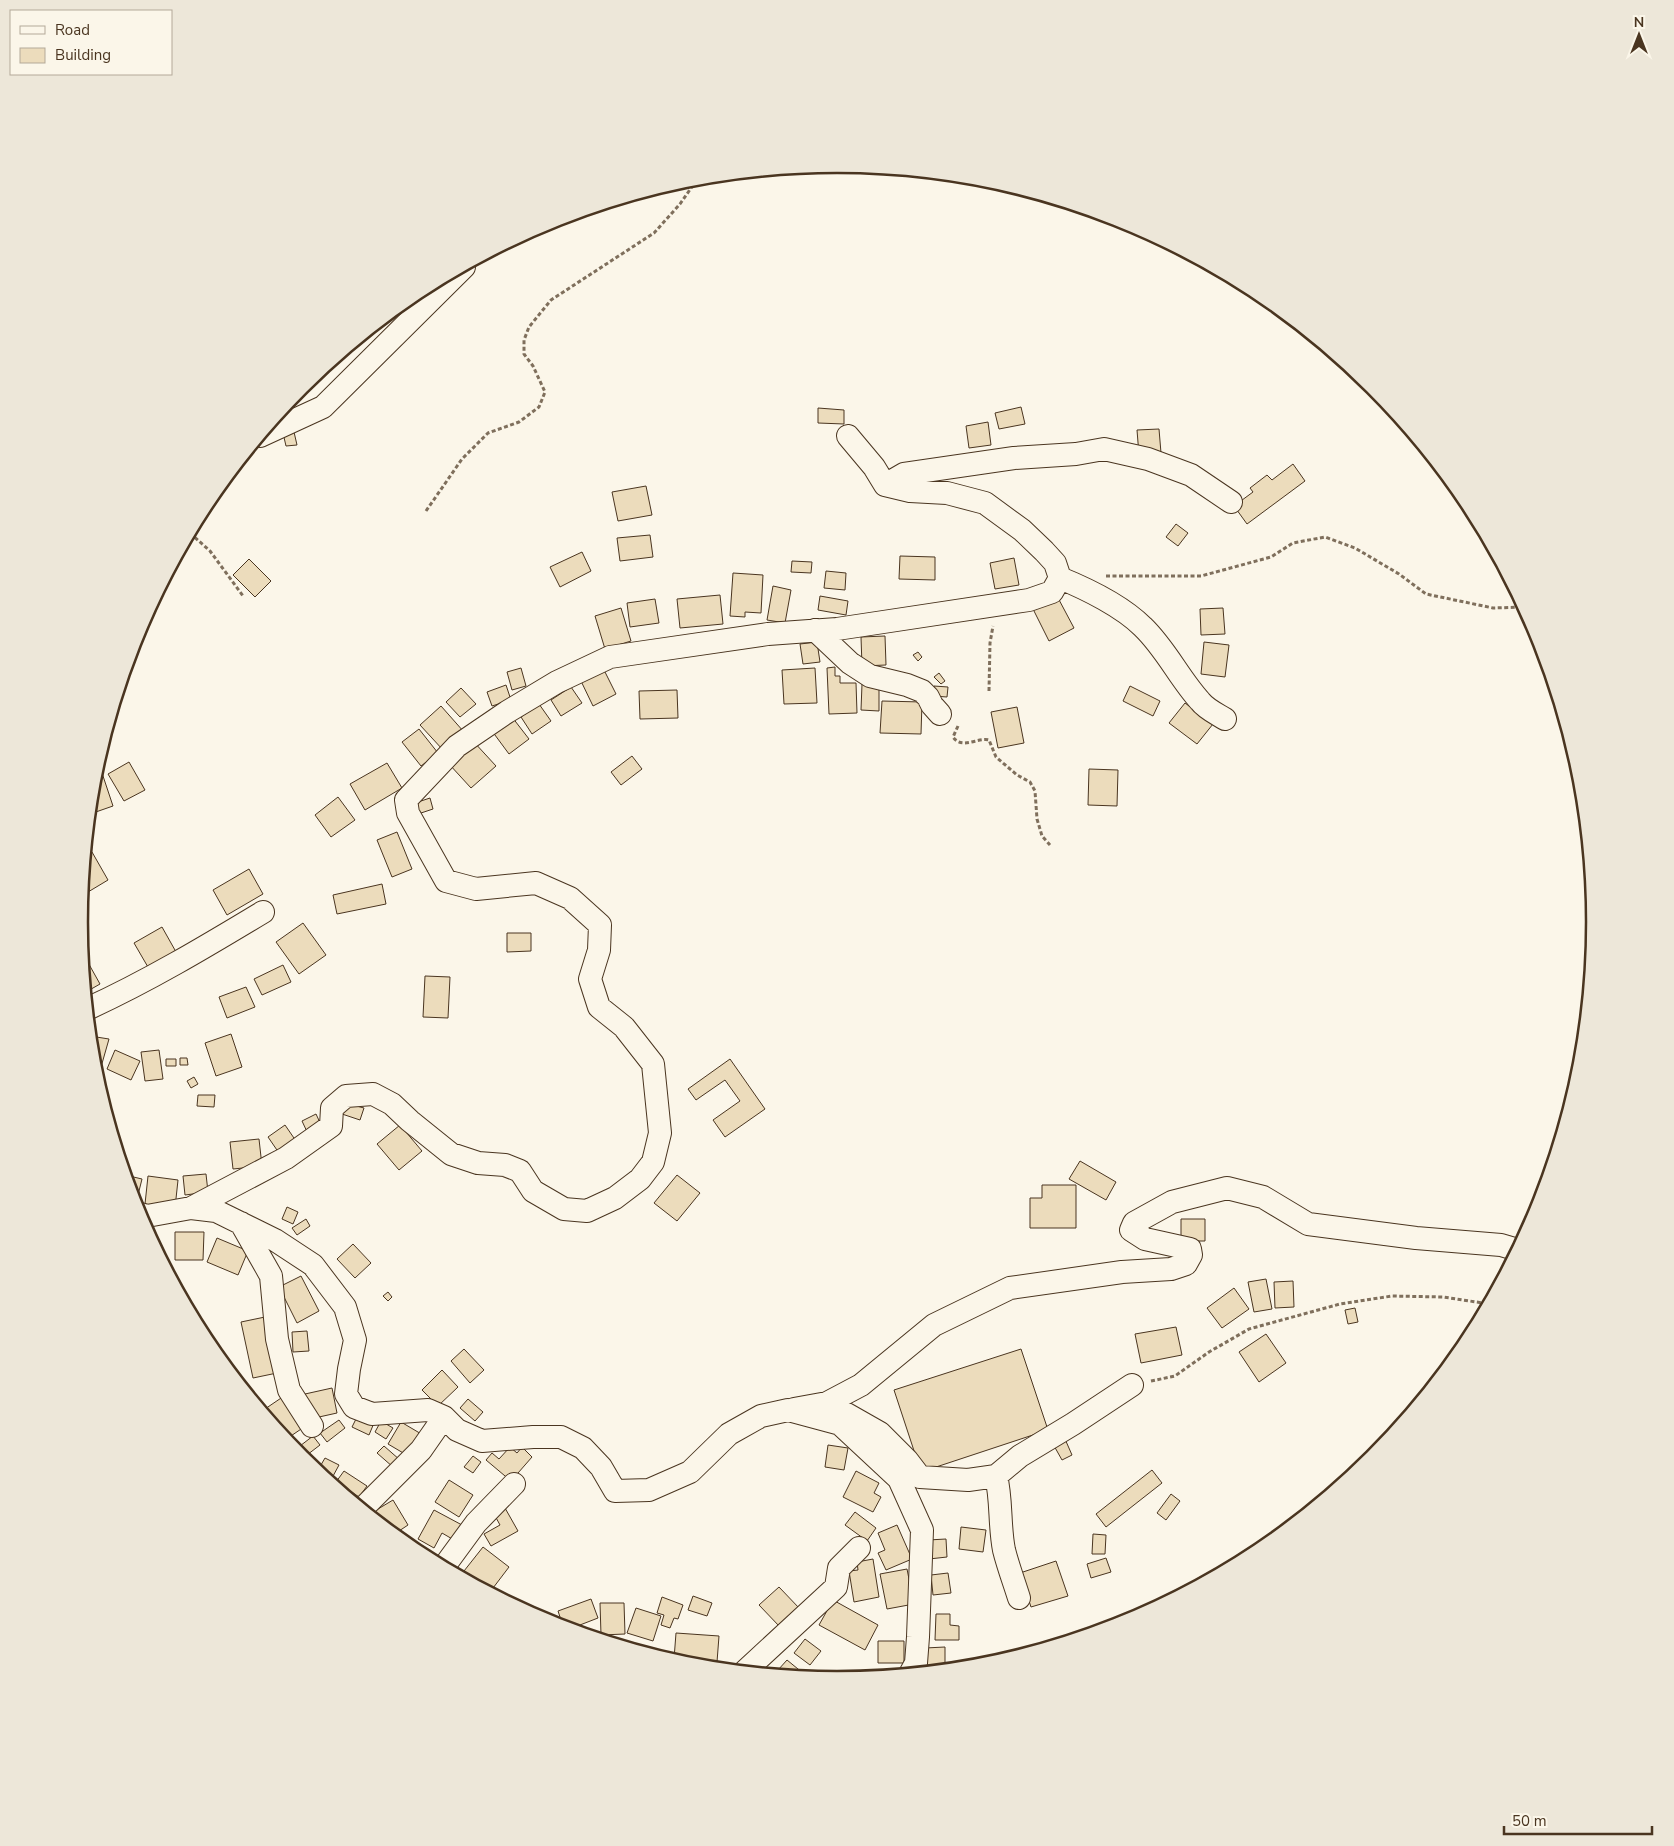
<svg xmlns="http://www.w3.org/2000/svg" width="1674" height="1846" viewBox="0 0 1674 1846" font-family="'Nunito Sans',sans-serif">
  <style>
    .building { fill: #ecdcbc; stroke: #4a3520 }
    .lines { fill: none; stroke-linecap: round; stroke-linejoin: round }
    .minor-casing { stroke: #4a3520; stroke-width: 24 }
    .path { stroke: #7f6f5c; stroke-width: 3; stroke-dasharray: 4 2.5; stroke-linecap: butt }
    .minor { stroke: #fbf6e9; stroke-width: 22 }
    .rim { fill: none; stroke: #4a3520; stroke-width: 2.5 }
  </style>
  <rect width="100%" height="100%" fill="#fbf6e9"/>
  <path class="building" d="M1021 407 1025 424 999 429 995 413Z
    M818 408 844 410V424L818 423Z
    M988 422 991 445 969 448 966 426Z
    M1159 429 1161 453 1139 455 1137 430Z
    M294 432 297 445 286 446 283 433Z
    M1293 464 1305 481 1247 524 1234 506 1253 492 1250 488 1267 475 1272 480Z
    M646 486 652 515 618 521 612 492Z
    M1176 524 1188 533 1178 546 1166 537Z
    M650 535 653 557 620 561 617 538Z
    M582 552 591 571 560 587 550 567Z
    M900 556 935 557V580L899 579Z
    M1014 558 1019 585 995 589 990 563Z
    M249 559 271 581 255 597 233 575Z
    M792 561 812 562 811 573 791 572Z
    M826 571 846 573 845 590 824 588Z
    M733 573 763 575 761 613 745 612V617L730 616Z
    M773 586 791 590 785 623 767 620Z
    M720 595 723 624 680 628 677 599Z
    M820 596 848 601 846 615 818 610Z
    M1057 596 1074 628 1049 641 1033 609Z
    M655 599 659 623 630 627 627 603Z
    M621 608 631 641 605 649 595 616Z
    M1223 608 1225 634 1201 635 1200 609Z
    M885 636 886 665 862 666 861 637Z
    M817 642 820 662 803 664 800 644Z
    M1204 642 1229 645 1225 677 1201 674Z
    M918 652 922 657 918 661 913 655Z
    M835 667V676H840V683H856L857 713 829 714 827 668Z
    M521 668 526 686 512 690 507 672Z
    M603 668 616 694 593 706 580 679Z
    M815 668 817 703 784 704 782 670Z
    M939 673 945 681 941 684 934 677Z
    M862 684H879V711L861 710Z
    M506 685 511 700 492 706 487 692Z
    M934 686 948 687 947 697 933 696Z
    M1130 686 1160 701 1153 716 1123 701Z
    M571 687 582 703 561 716 551 700Z
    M461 688 476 704 460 717 446 702Z
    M677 690 678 718 640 719 639 691Z
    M882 701 922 702 921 734 880 733Z
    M1185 703 1213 724 1197 744 1169 723Z
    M539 704 551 721 532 734 521 717Z
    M441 706 464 732 443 750 420 725Z
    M1017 707 1024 743 998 748 991 712Z
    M512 717 529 739 509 754 492 731Z
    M419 729 438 753 421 766 402 742Z
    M473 741 496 766 471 788 449 764Z
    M632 756 642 769 621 785 611 772Z
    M129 762 145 790 124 801 108 774Z
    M387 763 402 788 365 810 350 784Z
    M1089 769 1118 770 1117 806 1088 805Z
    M102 773 113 806 90 814 93 776Z
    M338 797 355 820 331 837 315 815Z
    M430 798 433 809 418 814 415 803Z
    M397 832 412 869 392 877 377 840Z
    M92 852 108 880 83 895 85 856Z
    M249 869 263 894 227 915 213 890Z
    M382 884 386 904 337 914 333 895Z
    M303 923 326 955 299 974 276 942Z
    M162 927 180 959 152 974 134 943Z
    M507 933H531V951L507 952Z
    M81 950 100 984 86 992Z
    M283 965 291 982 262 995 254 979Z
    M425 976 450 977 448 1018 423 1017Z
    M246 987 255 1007 227 1018 219 997Z
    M231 1034 242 1067 216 1076 205 1043Z
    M90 1036 109 1039 101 1067H93Z
    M115 1050 140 1061 131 1080 107 1069Z
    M159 1050 163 1079 145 1081 141 1052Z
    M180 1058H187L188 1065H180Z
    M166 1059H176V1066H166Z
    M730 1059 765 1109 725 1137 713 1120 740 1101 725 1080 696 1100 688 1089Z
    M194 1077 198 1084 191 1088 187 1081Z
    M198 1095H215L214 1107 197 1106Z
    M345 1103 364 1108 360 1120 342 1114Z
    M316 1114 323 1129 309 1136 302 1121Z
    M285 1125 296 1141 279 1153 268 1137Z
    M400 1125 422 1151 399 1170 377 1144Z
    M259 1139 262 1166 233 1169 230 1142Z
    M1080 1161 1116 1182 1106 1200 1069 1179Z
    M206 1174 208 1192 185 1195 183 1176Z
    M125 1175 142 1179 136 1203H133Z
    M677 1175 700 1193 677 1221 654 1203Z
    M148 1176 178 1180 175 1208 145 1204Z
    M1042 1185H1076V1228H1030V1198H1042Z
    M287 1207 298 1212 293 1224 282 1219Z
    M306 1219 310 1226 297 1235 292 1228Z
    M1181 1219H1205V1241H1181Z
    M175 1232H204L203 1260H175Z
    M217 1238 248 1251 238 1275 207 1262Z
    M353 1244 371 1263 355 1278 337 1259Z
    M301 1276 319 1311 297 1323 279 1287Z
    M1266 1279 1272 1309 1254 1312 1248 1282Z
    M1293 1281 1294 1307 1275 1308 1274 1282Z
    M1234 1288 1249 1309 1222 1328 1207 1308Z
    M388 1292 392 1297 388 1301 383 1296Z
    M1355 1308 1358 1322 1348 1324 1345 1310Z
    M1481 1313 1483 1315 1478 1325 1473 1322Z
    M265 1317 277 1373 253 1378 241 1322Z
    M1176 1327 1182 1355 1141 1363 1135 1334Z
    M307 1331 309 1351 293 1352 292 1332Z
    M1266 1334 1286 1363 1259 1382 1239 1352Z
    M464 1349 484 1370 470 1383 451 1361Z
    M1021 1349 1048 1430 921 1472 894 1390Z
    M442 1370 458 1387 438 1406 422 1390Z
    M332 1388 337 1413 310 1419 305 1394Z
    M287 1394 307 1425 285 1440 262 1411Z
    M468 1399 483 1412 475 1421 460 1408Z
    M358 1415 374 1423 369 1435 352 1427Z
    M339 1420 345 1428 327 1442 320 1433Z
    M381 1421 393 1428 386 1439 375 1432Z
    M401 1422 423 1435 410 1457 388 1444Z
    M313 1436 320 1445 303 1458 296 1449Z
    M1065 1439 1072 1455 1062 1460 1053 1444Z
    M828 1445 848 1448 844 1470 825 1467Z
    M384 1446 400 1460 393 1467 377 1453Z
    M510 1447 517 1453 522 1447 532 1457 511 1481 486 1460 492 1453 499 1459Z
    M473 1456 481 1462 473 1473 464 1467Z
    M325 1458 339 1465 332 1478 318 1470Z
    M1152 1470 1162 1483 1106 1527 1096 1514Z
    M344 1471 367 1486 359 1497 336 1482Z
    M856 1471 879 1483 874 1493 881 1497 873 1512 843 1497Z
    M449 1480 473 1495 459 1517 435 1502Z
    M1171 1494 1180 1501 1166 1520 1157 1513Z
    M393 1500 408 1525 393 1535 368 1515Z
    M505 1508 518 1531 491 1546 484 1534 500 1525 494 1514Z
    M434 1510 462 1525 454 1540 442 1533 434 1548 418 1539Z
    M855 1512 876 1528 867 1541 845 1525Z
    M897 1525 912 1559 886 1570 878 1553 885 1550 878 1533Z
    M961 1527 986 1530 983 1552 959 1549Z
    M1093 1534 1106 1535 1105 1554H1092Z
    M946 1539 947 1557 929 1559 928 1540Z
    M483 1547 509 1567 490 1592 464 1571Z
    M1106 1558 1111 1572 1091 1578 1087 1564Z
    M873 1559 879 1597 854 1602 849 1571 858 1570 857 1562Z
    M1056 1561 1068 1596 1031 1607 1020 1573Z
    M907 1569 914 1604 887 1609 880 1574Z
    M948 1573 951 1593 933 1595 931 1575Z
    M779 1587 800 1609 780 1627 759 1605Z
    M693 1596 712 1603 707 1616 688 1610Z
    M662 1597 683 1605 678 1619 674 1618 670 1628 661 1625 664 1615 657 1613Z
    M591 1599 598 1618 567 1630 564 1629 558 1611Z
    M833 1600 878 1625 865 1650 819 1625Z
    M600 1603H624L625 1634 601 1635Z
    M636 1608 661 1616 653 1641 627 1633Z
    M936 1614H950V1625L959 1626V1640H935Z
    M676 1633 719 1636 717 1662 674 1659Z
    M805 1639 821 1651 810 1665 794 1653Z
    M878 1641H904V1663H878Z
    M945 1647V1666H925V1648Z
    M787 1660 809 1678 785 1676 778 1670Z
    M764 1668 775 1675 760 1674Z"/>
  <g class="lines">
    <g class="minor-casing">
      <path id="minor" d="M260 436 323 407 464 267
        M885 485 904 474 1014 458 1076 454 1104 449 1148 459 1191 475 1231 502
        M1060 578C1087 589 1123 607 1143 627 1166 649 1179 678 1200 701 1206 709 1217 714 1225 719
        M815 630 850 663 870 676 907 685 922 691 928 697 932 705 940 714
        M87 1009C148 981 205 947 263 912
        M191 1208 286 1158 331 1126 332 1108 346 1096 373 1094 392 1104 410 1121 451 1154 478 1163 505 1165 520 1171 533 1191 564 1209 587 1211 615 1198 640 1179 653 1162 660 1133 653 1064 624 1027 599 1007 590 979 599 950 600 925 570 898 536 883 476 889 446 881 408 813 406 800 457 746 507 712 557 682 610 657 768 634 837 629 1029 600 1052 592 1060 578 1055 563 1044 551 1022 530 985 503 947 493 910 491 885 485 874 467 848 436
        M137 1213 147 1216 191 1208 216 1211 275 1240 313 1265 345 1307 355 1340 349 1369 346 1394 354 1407 372 1414 428 1410 444 1417 457 1430 482 1441 533 1437H561L583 1448 601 1467 615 1491 649 1490 690 1472 729 1434 761 1416 788 1410 840 1424 899 1479 922 1530 918 1637 916 1663 910 1674
        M241 1223 271 1276 277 1339 289 1390 312 1426
        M836 1408 880 1433 907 1460 920 1477 968 1480 996 1476 1020 1456 1073 1424 1132 1385
        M794 1409 827 1403 861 1385 934 1325 1010 1288 1122 1272 1171 1269 1186 1264 1191 1255 1190 1249 1145 1239 1131 1230 1134 1223 1172 1202 1227 1188 1263 1197 1308 1224 1416 1238 1501 1245 1518 1250
        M996 1476C1002 1500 999 1525 1004 1550 1008 1566 1014 1582 1019 1598
        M362 1509 421 1450 444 1417
        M443 1568 476 1523 514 1484
        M744 1672 836 1587 839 1568 859 1548"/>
    </g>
    <path class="path" d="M426 511 462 459 488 433 519 422 539 407 545 392 533 366 524 354V340L529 327 551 300 654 233 680 204 698 178
      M190 533 210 551 243 596
      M1106 576H1201L1271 557 1293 543 1325 537 1355 548 1399 574 1426 594 1493 608 1524 607
      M989 691 990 643 993 626
      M958 726 953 737C962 750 978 737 989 740L996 757 1017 775 1030 782 1035 791 1037 819 1042 836 1050 845
      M1151 1381 1175 1376 1209 1352 1249 1329 1340 1304 1392 1296 1443 1297 1483 1303 1488 1307"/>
    <use href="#minor" class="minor"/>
  </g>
  <path d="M0 0H1674V1846H0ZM88 922a749 749 0 1 1 1498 0a749 749 0 1 1-1498 0Z" fill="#ede7d9" fill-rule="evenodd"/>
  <path class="rim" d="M88 922a749 749 0 1 1 1498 0a749 749 0 1 1-1498 0Z"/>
  <rect x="10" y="10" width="162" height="65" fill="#fbf6e9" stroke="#b4a999"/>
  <rect x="20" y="26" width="25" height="8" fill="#fbf6e9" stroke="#b4a999"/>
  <text x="55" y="35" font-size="15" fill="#4a3520">Road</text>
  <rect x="20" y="48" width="25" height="15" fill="#ecdcbc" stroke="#b4a999"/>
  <text x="55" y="60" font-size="15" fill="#4a3520">Building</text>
  <g transform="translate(1639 35)" stroke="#fbf6e9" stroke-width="4" paint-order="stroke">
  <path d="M0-4L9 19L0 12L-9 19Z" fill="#4a3520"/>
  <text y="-8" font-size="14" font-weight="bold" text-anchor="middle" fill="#4a3520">N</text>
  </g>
  <path d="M1504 1826v8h148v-8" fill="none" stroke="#4a3520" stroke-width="2.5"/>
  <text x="1512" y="1826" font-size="15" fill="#4a3520" stroke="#fbf6e9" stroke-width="4" paint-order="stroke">50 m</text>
</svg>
